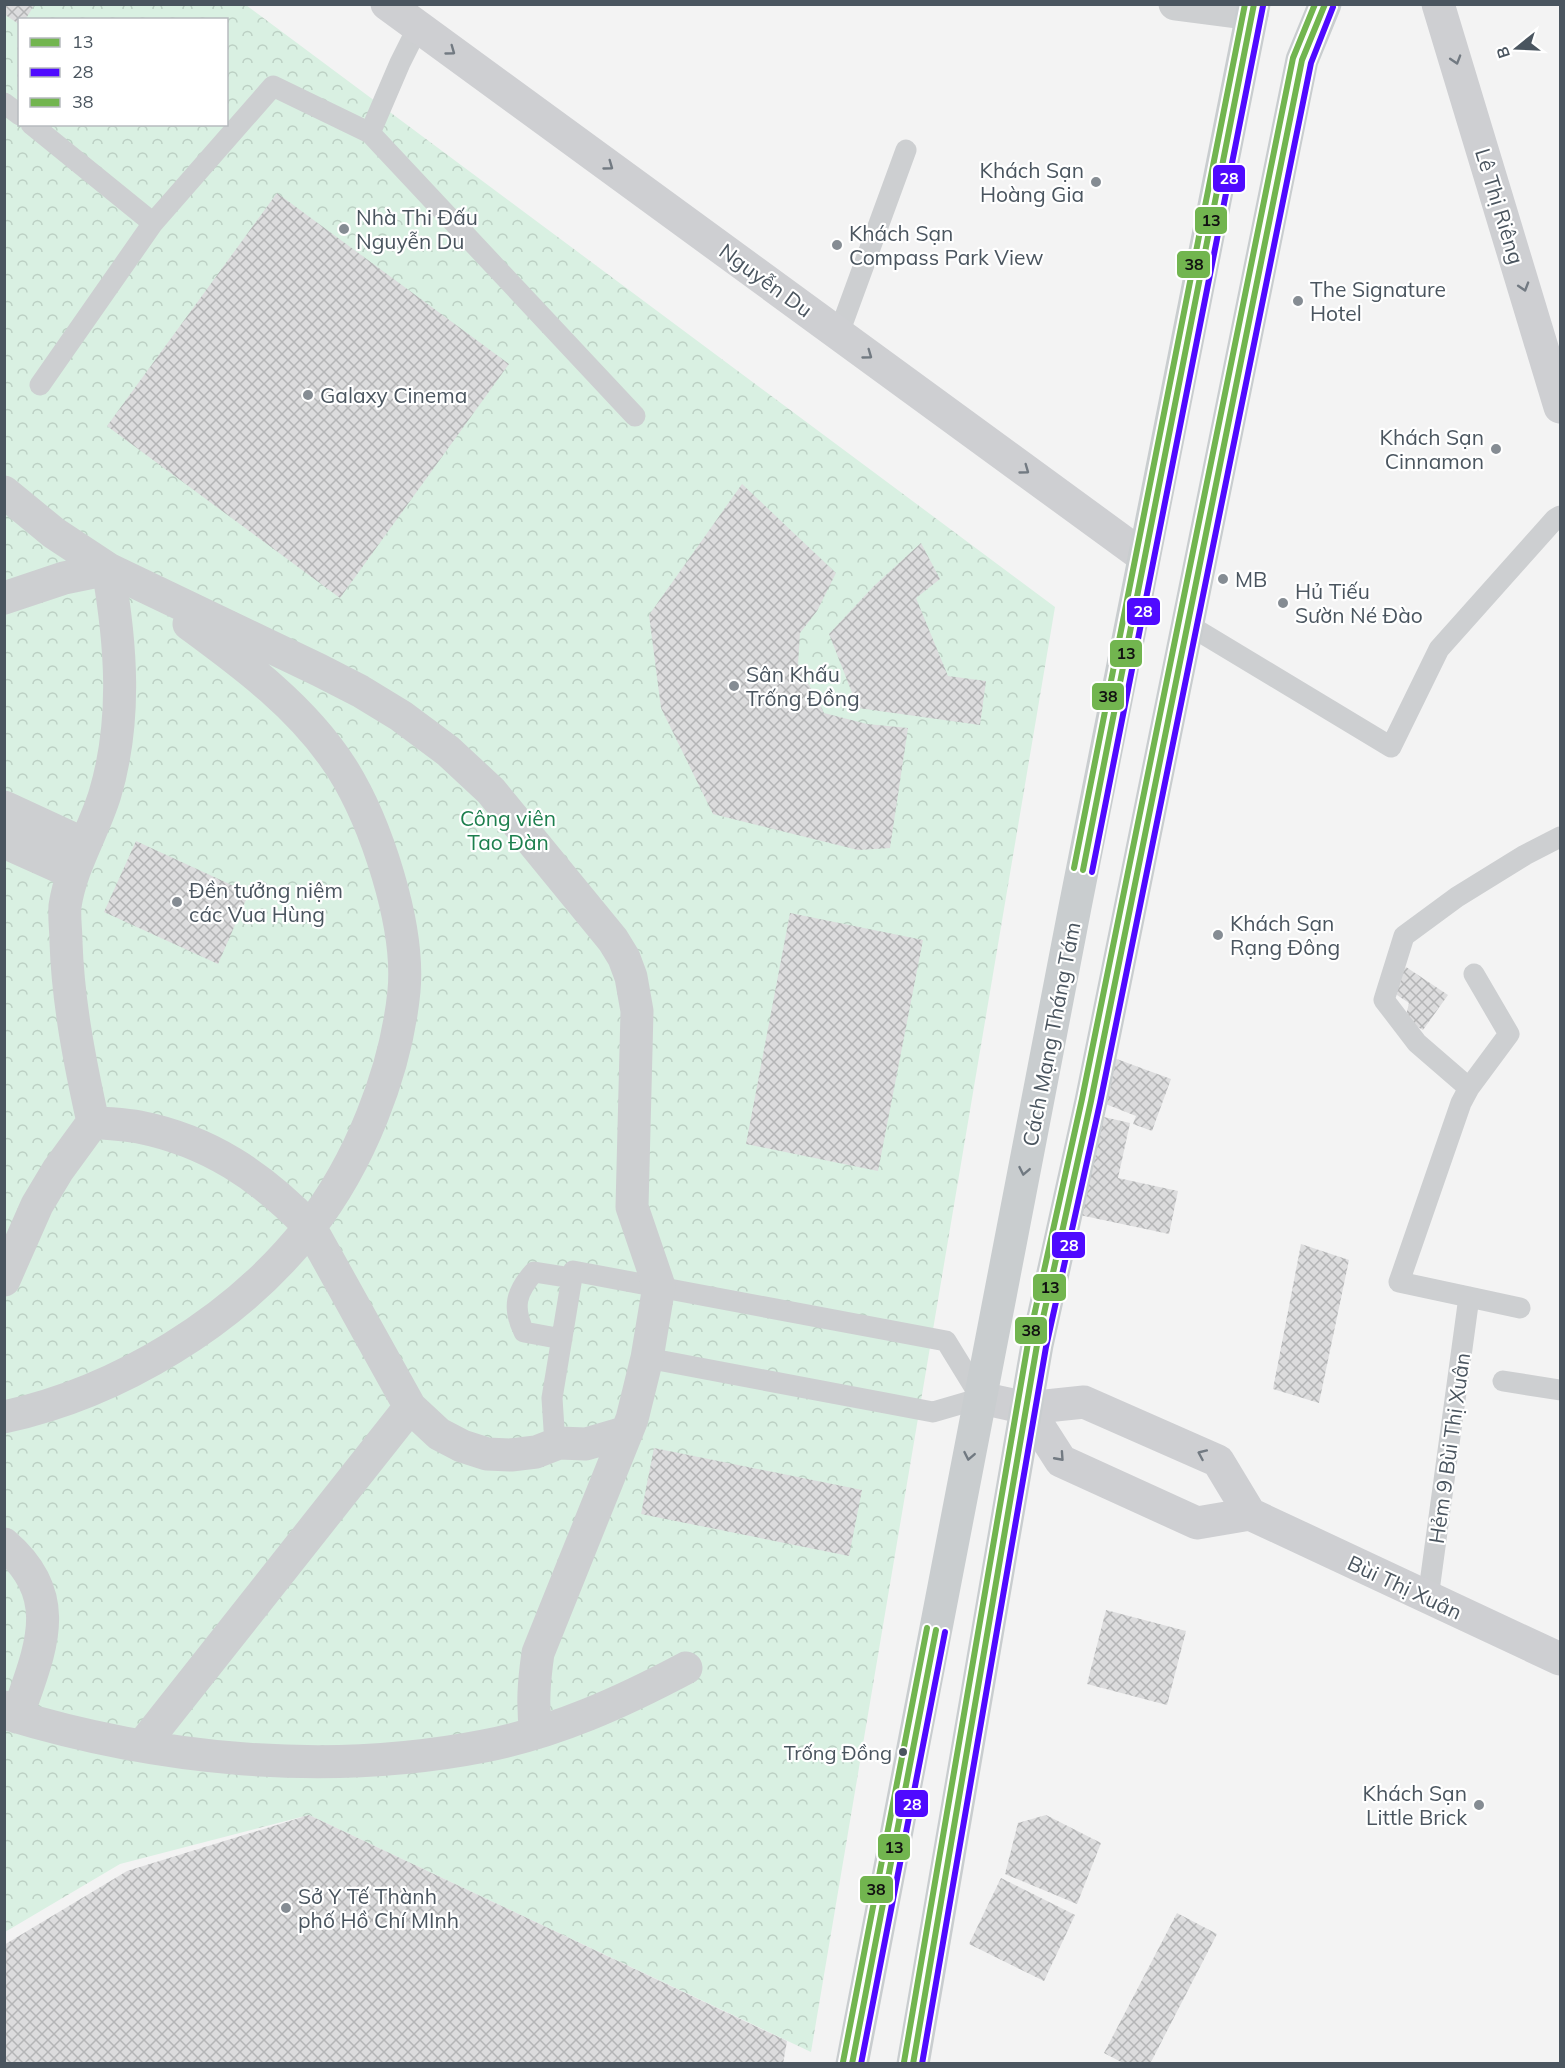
<svg xmlns="http://www.w3.org/2000/svg" width="1565" height="2068" viewBox="0 0 1565 2068" font-family="Mulish,sans-serif">
  <style>
    .park { fill: url(#park-crowns); fill-rule: evenodd }
    .building { fill: url(#building-cross-hatch) }
    .lines { fill: none; stroke-linecap: round; stroke-linejoin: round }
    .lane { stroke: #cdcfd1; stroke-width: 21 }
    .street { stroke: #cdcfd1; stroke-width: 33 }
    .secondary { stroke: #cecfd2; stroke-width: 33 }
    .primary { stroke: #c9cdcf; stroke-width: 33 }
    .bus-1-casing { stroke: #fff; stroke-width: 10 }
    .bus-2-casing { stroke: #fff; stroke-width: 10 }
    .bus-3-casing { stroke: #fff; stroke-width: 10 }
    .bus-1 { stroke: #72b54f; stroke-width: 6 }
    .bus-2 { stroke: #4f0aff; stroke-width: 6 }
    .bus-3 { stroke: #72b54f; stroke-width: 6 }
    .oneway { stroke: #727a82 }
    .oneway2 { stroke: #707981 }
    .poi-dot { fill: #858c93; stroke: #fff; stroke-width: 2 }
    .bus-dot { fill: #4a555f; stroke: #fff; stroke-width: 2 }
    .labels { text-anchor: middle; dominant-baseline: central; stroke-width: 4.5; stroke-linejoin: round; paint-order: stroke }
    .bus-label { font-size: 20px; fill: #4a555f; stroke: #fff; text-anchor: end }
    .poi-label { font-size: 21px; fill: #4a555f; stroke: #fff; text-anchor: start }
    .street-label { font-size: 21px; fill: #4a555f; stroke: #fff }
    .park-label { font-size: 21px; fill: #1d7f4e; stroke: #fff }
    .line-badge { stroke: #fff; stroke-width: 2 }
    .badge-label { font-size: 16px; text-anchor: middle; font-weight: bold; fill: #fff }
    .pale-badge-label { font-size: 16px; text-anchor: middle; font-weight: bold; fill: #111 }
  </style>
  <defs>
    <pattern id="park-crowns" width="20" height="18" patternUnits="userSpaceOnUse" patternTransform="scale(1.5)"><rect width="20" height="18" fill="#d9f0e2"/><path d="M2 6a3 3 0 1 1 6 0M12 15a3 3 0 1 1 6 0" fill="none" stroke="#bcd0c4"/></pattern>
    <pattern id="building-cross-hatch" width="8" height="8" patternUnits="userSpaceOnUse" patternTransform="scale(1.5)"><rect width="8" height="8" fill="#dcdcdd"/><path d="M0 0l8 8M0 8l8-8" fill="none" stroke="#b4b5b6"/></pattern>
  </defs>
  <rect width="100%" height="100%" fill="#f3f3f3"/>
  <path class="park" d="M4 5H246L1055 607 811 2052 309 1815 120 1864 5 1932ZM20 20H226V124H20Z"/>
  <path class="building" d="M4 4H35L25 20H20V25L4 14Z
    M277 193 509 364 340 598 107 426Z
    M742 484 836 573 817 611 800 633 798 664 824 713 867 724 908 728 890 848 858 850 713 814 661 708 649 615Z
    M921 543 940 579 916 598 948 676 986 681 980 725 858 708 829 634 874 586Z
    M136 841 249 893 218 964 104 912Z
    M790 913 923 940 878 1171 746 1144Z
    M1406 967 1448 995 1423 1030 1405 1020 1409 1003 1391 991Z
    M1114 1058 1171 1079 1152 1131 1133 1124 1136 1116 1098 1101Z
    M1095 1115 1130 1123 1118 1178 1178 1191 1169 1234 1075 1214Z
    M1301 1244 1349 1260 1319 1403 1273 1389Z
    M654 1448 862 1490 849 1556 641 1514Z
    M1106 1610 1186 1631 1167 1705 1087 1684Z
    M309 1815 787 2041 783 2064H4V1945L127 1871Z
    M1046 1815 1101 1843 1077 1904 1005 1874 1018 1823Z
    M1001 1878 1075 1915 1044 1981 969 1944Z
    M1177 1913 1217 1934 1150 2064H1125L1104 2053Z"/>
  <g class="lines">
    <path class="lane" d="M418 27 400 63 370 133 635 416
      M4 103 20 115
      M31 124 153 223
      M839 333 906 150
      M40 385 153 223 273 86 370 133
      M1187 624 1391 747 1439 649 1555 519 1560 516
      M1469 1088 1417 1043 1384 1000 1404 936 1457 897 1525 855 1560 837
      M1469 1297 1399 1282 1461 1103 1469 1088 1509 1034 1474 974
      M562 1339 524 1332C512 1307 516 1292 534 1272L572 1278
      M1503 1381 1560 1390
      M559 1443 554 1429 552 1398 573 1271 946 1341 981 1398 933 1412 647 1358
      M1428 1598 1469 1297 1520 1308"/>
    <path class="street" d="M1175 4 1252 14
      M4 492 54 533 119 576
      M4 598 64 578 108 569 319 670 360 691 401 716 448 751 491 791 613 940 624 958 631 977 637 1011 632 1207 659 1286 647 1358 632 1419 538 1653C534 1681 532 1705 536 1733
      M4 807 84 844
      M4 842 73 873
      M93 1122C108 1124 124 1124 139 1127 209 1141 261 1176 310 1227L410 1407 439 1434 462 1446 487 1454 511 1455 536 1452 559 1443 586 1444 627 1432
      M4 1280 37 1205 58 1170 93 1122C80 1063 68 1003 66 942 66 931 64 918 65 906 71 866 93 833 105 794 127 720 121 644 108 569
      M4 1417C119 1392 236 1321 309 1228 359 1164 396 1072 404 991 410 925 376 822 341 767 303 708 245 665 189 624
      M4 1544C67 1598 39 1651 17 1717L4 1707
      M4 1713C157 1760 326 1777 484 1746 556 1732 622 1702 686 1668
      M142 1746 410 1407"/>
    <path class="secondary" d="M387 4 1144 557
      M1438 4 1560 407
      M981 1398 1027 1408 1084 1402 1218 1461 1250 1514 1560 1659
      M1027 1408 1061 1461 1197 1523 1250 1514"/>
    <path class="primary" d="M852 2064 1075 907 1254 4
      M913 2064 1037 1345 1091 1101 1302 60 1325 4"/>
    <g class="bus-1-casing">
      <path id="bus-1" d="M1083 870 1254 4
        M852 2064 936 1630
        M913 2064 1037 1345 1091 1101 1302 60 1325 4"/>
    </g>
    <g class="bus-2-casing">
      <path id="bus-2" d="M1092 872 1263 6
        M861 2064 945 1632
        M922 2064 1046 1347 1100 1103 1311 63 1333 7"/>
    </g>
    <g class="bus-3-casing">
      <path id="bus-3" d="M1074 868 1245 4
        M843 2062 927 1628
        M904 2062 1028 1343 1082 1099 1293 58 1315 4"/>
    </g>
    <use href="#bus-1" class="bus-1"/>
    <use href="#bus-2" class="bus-2"/>
    <use href="#bus-3" class="bus-3"/>
  </g>
  <defs><path id="oneway-chevron" d="M-2-3.5L2.5 0L-2 3.5" fill="none" stroke-width="1.6" stroke-linecap="round" stroke-linejoin="round" transform="scale(1.5)"/></defs>
  <g class="oneway">
    <use href="#oneway-chevron" transform="translate(451 51) rotate(36)"/>
    <use href="#oneway-chevron" transform="translate(1456 60) rotate(73)"/>
    <use href="#oneway-chevron" transform="translate(609 166) rotate(36)"/>
    <use href="#oneway-chevron" transform="translate(1524 287) rotate(73)"/>
    <use href="#oneway-chevron" transform="translate(868 355) rotate(36)"/>
    <use href="#oneway-chevron" transform="translate(1025 470) rotate(36)"/>
    <use href="#oneway-chevron" transform="translate(1202 1454) rotate(-156)"/>
    <use href="#oneway-chevron" transform="translate(1060 1457) rotate(48)"/>
  </g>
  <g class="oneway2">
    <use href="#oneway-chevron" transform="translate(1024 1171) rotate(101)"/>
    <use href="#oneway-chevron" transform="translate(969 1456) rotate(101)"/>
  </g>
  <g class="poi-dot">
    <circle cx="1096" cy="182" r="6"/>
    <circle cx="344" cy="229" r="6"/>
    <circle cx="837" cy="245" r="6"/>
    <circle cx="1298" cy="301" r="6"/>
    <circle cx="308" cy="395" r="6"/>
    <circle cx="1496" cy="449" r="6"/>
    <circle cx="1223" cy="579" r="6"/>
    <circle cx="1283" cy="603" r="6"/>
    <circle cx="734" cy="686" r="6"/>
    <circle cx="177" cy="902" r="6"/>
    <circle cx="1218" cy="935" r="6"/>
    <circle cx="1479" cy="1805" r="6"/>
    <circle cx="286" cy="1908" r="6"/>
  </g>
  <circle class="bus-dot" cx="903" cy="1752" r="5"/>
  <g class="labels">
    <g class="bus-label">
      <text x="892" y="1752">Trống Đồng</text>
    </g>
    <g class="poi-label">
      <text x="1084" y="170" text-anchor="end">Khách Sạn<tspan x="1084" dy="24">Hoàng Gia</tspan></text>
      <text x="356" y="217">Nhà Thi Đấu<tspan x="356" dy="24">Nguyễn Du</tspan></text>
      <text x="849" y="233">Khách Sạn<tspan x="849" dy="24">Compass Park View</tspan></text>
      <text x="1310" y="289">The Signature<tspan x="1310" dy="24">Hotel</tspan></text>
      <text x="320" y="395">Galaxy Cinema</text>
      <text x="1484" y="437" text-anchor="end">Khách Sạn<tspan x="1484" dy="24">Cinnamon</tspan></text>
      <text x="1235" y="579">MB</text>
      <text x="1295" y="591">Hủ Tiếu<tspan x="1295" dy="24">Sườn Né Đào</tspan></text>
      <text x="746" y="674">Sân Khấu<tspan x="746" dy="24">Trống Đồng</tspan></text>
      <text x="189" y="890">Đền tưởng niệm<tspan x="189" dy="24">các Vua Hùng</tspan></text>
      <text x="1230" y="923">Khách Sạn<tspan x="1230" dy="24">Rạng Đông</tspan></text>
      <text x="1467" y="1793" text-anchor="end">Khách Sạn<tspan x="1467" dy="24">Little Brick</tspan></text>
      <text x="298" y="1896">Sở Y Tế Thành<tspan x="298" dy="24">phố Hồ Chí MInh</tspan></text>
    </g>
    <g class="street-label">
      <text transform="translate(1500 206) rotate(73)">Lê Thị Riêng</text>
      <text transform="translate(766 280) rotate(36)">Nguyễn Du</text>
      <text transform="translate(1051 1034) rotate(-79)">Cách Mạng Tháng Tám</text>
      <text transform="translate(1449 1448) rotate(-82)">Hẻm 9 Bùi Thị Xuân</text>
      <text transform="translate(1405 1587) rotate(25)">Bùi Thị Xuân</text>
    </g>
    <g class="park-label">
      <text x="508" y="818">Công viên<tspan x="508" dy="24">Tao Đàn</tspan></text>
    </g>
  </g>
  <g class="line-badge">
    <rect x="1212" y="164" width="34" height="29" rx="6" fill="#4f0aff"/>
    <rect x="1194" y="206" width="34" height="29" rx="6" fill="#72b54f"/>
    <rect x="1176" y="250" width="35" height="29" rx="6" fill="#72b54f"/>
    <rect x="1126" y="597" width="35" height="29" rx="6" fill="#4f0aff"/>
    <rect x="1109" y="639" width="34" height="29" rx="6" fill="#72b54f"/>
    <rect x="1091" y="682" width="34" height="29" rx="6" fill="#72b54f"/>
    <rect x="1051" y="1231" width="35" height="28" rx="6" fill="#4f0aff"/>
    <rect x="1032" y="1273" width="35" height="29" rx="6" fill="#72b54f"/>
    <rect x="1014" y="1316" width="34" height="29" rx="6" fill="#72b54f"/>
    <rect x="894" y="1789" width="35" height="29" rx="6" fill="#4f0aff"/>
    <rect x="877" y="1833" width="34" height="28" rx="6" fill="#72b54f"/>
    <rect x="859" y="1875" width="35" height="29" rx="6" fill="#72b54f"/>
  </g>
  <g class="badge-label">
    <text x="1229" y="184">28</text>
    <text x="1143" y="617">28</text>
    <text x="1069" y="1251">28</text>
    <text x="912" y="1810">28</text>
  </g>
  <g class="pale-badge-label">
    <text x="1211" y="226">13</text>
    <text x="1194" y="270">38</text>
    <text x="1126" y="659">13</text>
    <text x="1108" y="702">38</text>
    <text x="1050" y="1293">13</text>
    <text x="1031" y="1336">38</text>
    <text x="894" y="1853">13</text>
    <text x="876" y="1895">38</text>
  </g>
  <rect width="1565" height="2068" fill="none" stroke="#4a555f" stroke-width="12"/>
  <rect x="18" y="18" width="210" height="108" fill="#ffffff" stroke="#b7bbbf" stroke-width="1.5"/>
  <rect x="30" y="38" width="30" height="9" fill="#72b54f" stroke="#b7bbbf" stroke-width="1.5"/>
  <text x="72" y="48" font-size="18" fill="#4a555f">13</text>
  <rect x="30" y="68" width="30" height="9" fill="#4f0aff" stroke="#b7bbbf" stroke-width="1.5"/>
  <text x="72" y="78" font-size="18" fill="#4a555f">28</text>
  <rect x="30" y="98" width="30" height="9" fill="#72b54f" stroke="#b7bbbf" stroke-width="1.5"/>
  <text x="72" y="108" font-size="18" fill="#4a555f">38</text>
  <g transform="translate(1517 48) rotate(252)" stroke="#ffffff" stroke-width="4.5" paint-order="stroke">
  <path d="M0-4.5L10 22L0 15L-10 22Z" fill="#4a555f"/>
  <text y="-9" font-size="16" font-weight="bold" text-anchor="middle" fill="#4a555f">B</text>
  </g>
</svg>
